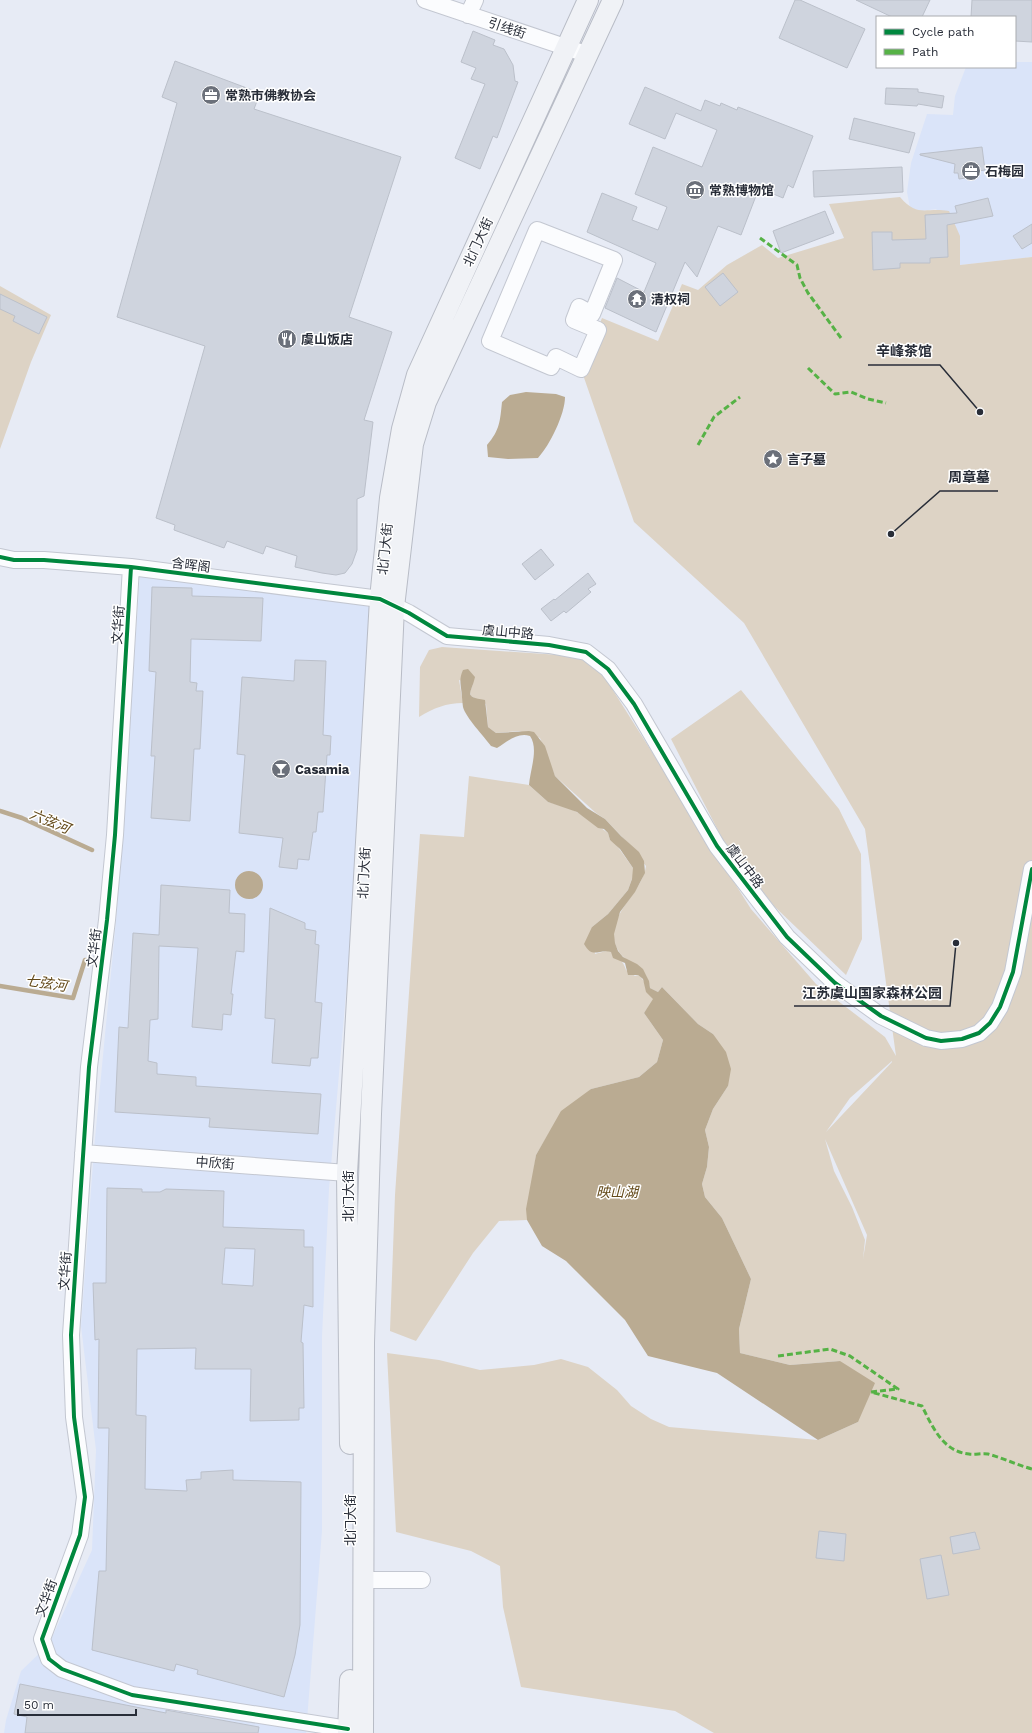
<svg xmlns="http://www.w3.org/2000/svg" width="1032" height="1733" viewBox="0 0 1032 1733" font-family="'Work Sans','Noto Sans SC',sans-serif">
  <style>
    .built { fill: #dae4f9 }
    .green { fill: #ddd3c5; fill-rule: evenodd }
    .water { fill: #baab92 }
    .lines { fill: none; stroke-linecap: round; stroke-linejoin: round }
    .stream { stroke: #baab92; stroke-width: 4.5 }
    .building { fill: #cfd4de; stroke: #bbc0ca; fill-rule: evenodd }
    .minor-casing { stroke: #c3c7d1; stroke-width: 18 }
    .major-casing { stroke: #b8bcc6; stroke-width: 22 }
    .minor { stroke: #fbfcfe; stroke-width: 16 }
    .major { stroke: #f0f2f6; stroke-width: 20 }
    .quiet { stroke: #56b246; stroke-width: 3; stroke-dasharray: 6 3; stroke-linecap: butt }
    .cycleway-casing { stroke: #fff; stroke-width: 6 }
    .cycleway { stroke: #00873e; stroke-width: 4 }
    .labels { text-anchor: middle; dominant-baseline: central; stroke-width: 3; stroke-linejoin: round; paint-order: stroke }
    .street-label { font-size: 13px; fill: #282d38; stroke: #fff }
    .poi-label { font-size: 13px; font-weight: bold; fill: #282d38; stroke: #fff; text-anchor: start }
    .water-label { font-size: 14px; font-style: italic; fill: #634918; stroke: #fff }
    .leader { fill: none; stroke: #282d38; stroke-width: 1.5 }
    .callout-dot { fill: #282d38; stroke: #fff; stroke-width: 1.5 }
    .callout-label { font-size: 14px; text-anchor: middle; font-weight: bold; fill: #282d38; stroke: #fff; stroke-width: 3; stroke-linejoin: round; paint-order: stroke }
  </style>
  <rect width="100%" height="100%" fill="#e7ebf5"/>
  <path class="built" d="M1015 62H1032V257L960 265V236L936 209 922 211 910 208 907 192 911 163 927 114 953 115 955 96 966 67H1015Z
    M140 575 234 582 371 607 350 947 329 1189 322 1336V1531L306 1733H4L6 1720 21 1671 49 1644 92 1550 96 1450 81 1326 94 1149 116 921Z"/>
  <path class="green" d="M900 197C918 218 925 207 949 211L960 236V265L1032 257V1733H714L675 1711 521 1687 503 1607 500 1566 471 1551 396 1532 387 1353 439 1360 480 1370 534 1365 561 1359 588 1367 617 1390 631 1406 651 1419 669 1427 818 1440 858 1422 840 1361 790 1365 740 1353 739 1329 751 1279 722 1218 705 1197 702 1184 707 1167 709 1147 705 1130 713 1109 728 1086 713 1034 698 1024 662 987 658 992 650 988C645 959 627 967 618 950 600 919 642 895 646 866L628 843 605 819 596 813 555 776 540 738 519 731 496 733 488 727 486 704 471 696 470 692 473 684 459 680 463 703C446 703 434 708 419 717L420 667 429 650 442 647 574 656 586 659 604 676 751 909 816 984 885 1037 896 1056 865 829 744 623 634 522 581 369 602 318 658 341 682 284 698 290 727 265 762 245 778 258 844 238 829 204ZM892 1061V1062L826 1132 850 1098ZM825 1139 867 1235 863 1259 865 1240 852 1207 834 1171Z
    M0 286 51 315 31 362 0 449Z
    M741 690 839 809 861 854 862 939 846 975 775 907 725 844 671 739Z
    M469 776 529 785 548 802 569 808 584 816 608 833 610 840 615 843 633 868 634 873 628 890 608 914 592 927 595 954C599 953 604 951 608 951 616 953 624 962 626 970L635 976 638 975C648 982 643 990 654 999L644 1013 663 1040 657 1062 639 1077 591 1089 549 1133 536 1155 527 1220 499 1221 473 1253 416 1341 390 1331 395 1195 420 834 464 837Z"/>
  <path class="water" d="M526 392 556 394 565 397C565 414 550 445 538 458L508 459 488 457 487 445C500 430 500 421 502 402L510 395Z
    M468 669 475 677C471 695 463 696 485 700L488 727 496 733 529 731 534 732 545 746 555 776 587 808 605 819 621 836 639 852 644 861 645 873 635 892 620 912 614 934 615 943 618 951 623 957 637 964 643 969 649 981 650 988 658 992 662 987 698 1024 713 1034 726 1052 731 1069 728 1086 713 1109 705 1130 709 1147 707 1167 702 1184 705 1197 722 1218 751 1279 739 1329 740 1353 790 1365 840 1361 875 1383 858 1422 818 1440 717 1373 648 1356 625 1320 566 1261 542 1246 527 1220 526 1209 536 1155 561 1111 591 1089 639 1077 657 1062 663 1040 644 1013 653 999 646 992 643 979 638 975H628L625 963 613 958 611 952C599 948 593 960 584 944L592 927 608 914 628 890 632 879 633 868 620 849 610 840 608 833 604 829 598 828 577 812 548 802 529 785C530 770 539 749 530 736 517 732 507 742 497 748L491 746C484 736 466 718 463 707 462 701 462 694 461 688 460 680 460 677 463 670Z
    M235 885a14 14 0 1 1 28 0a14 14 0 1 1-28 0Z"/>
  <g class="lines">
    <path class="stream" d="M0 811 22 818 92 850
      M0 986 73 998 85 960"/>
  </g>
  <path class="building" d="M795 0H800L865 29 847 68 779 38Z
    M856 0H930L922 17H892Z
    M972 0H1032V42L1015 41V17H971Z
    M473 31 495 40 493 45 504 49 513 65 515 81 518 82 497 138 493 136 480 169 455 158 485 84 471 79 476 68 461 62Z
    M175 61 260 93 254 109 401 157 349 317 392 332 364 420 373 422 364 496 357 499V550L352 564 345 573 336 575 322 573 295 567 297 556 266 546 263 554 227 541 224 548 174 530 175 525 156 518 205 346 117 317 177 103 162 97Z
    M645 87 701 111 705 100 720 106 721 103 737 110 738 107 813 136 793 188 788 185 783 198 759 188 741 235 718 226 697 277 685 262 656 332 605 308 617 278 644 292 656 263 587 232 602 193 637 207 632 220 658 230 667 207 635 194 653 147 702 167 717 130 676 113 665 139 629 124Z
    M886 88 918 89V92L944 96 942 108 918 104 917 106 885 104Z
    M854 118 915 133 909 153 849 139Z
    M982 147 985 170 972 172 973 177 959 179 958 173H954L955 164 920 155V154Z
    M902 167 903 192 814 197 813 171Z
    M988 198 993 216 947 225 948 257 930 258V263H900V268L873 270 872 232H892V240L926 239 925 215 957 213 955 206Z
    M825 211 834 233 781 253 773 231Z
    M1032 224V243L1022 249 1013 236Z
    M723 273 738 292 720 306 705 287Z
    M0 294 47 317 39 334 13 321 15 316 0 309Z
    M541 549 554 565 535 580 522 564Z
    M588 573 596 584 588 589 591 592 566 613 564 611 551 621 541 609 554 599 555 600Z
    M152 587 192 588V596L263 598 261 641 191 639 190 682 197 683 196 691H203L200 749H194L190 821 151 818 155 756H151L156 672 149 671Z
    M295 660 326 661 323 735 331 736 330 755H327L323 812H318L316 832H313L309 860 298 859 297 869 279 867 283 838 239 833 245 755 237 754 242 677 294 681Z
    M161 885 230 890 229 913 245 914 244 952 236 951 231 994H233L231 1015 223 1014 222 1030 192 1027 198 948 159 946 158 1019 150 1020 148 1061 157 1063V1074L196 1077V1086L321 1094 318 1134 209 1127 210 1118 115 1112 119 1027 128 1028 133 933 159 935Z
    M270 908 305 923V929L316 931 315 944 319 945 315 1002 322 1003 318 1058H311L310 1066 272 1063 275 1019 265 1018Z
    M107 1188 142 1189V1192H160L166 1189 224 1191 223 1227 304 1230V1247H313V1307L304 1305 301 1342 303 1343 304 1408H299V1420L250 1421 251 1369H195L196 1348 137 1349 136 1415 146 1416 145 1489 187 1491 186 1480 201 1479V1472L233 1470V1480L301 1482 300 1625 295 1655 284 1697 197 1674 198 1670 176 1664 174 1671 92 1650 99 1571H106L109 1428H98L99 1339 95 1340 93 1283H106ZM225 1248 255 1249 253 1286 222 1284Z
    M819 1531 846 1534 844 1561 816 1558Z
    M975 1532 980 1549 953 1554 950 1537Z
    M941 1555 949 1595 927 1599 920 1559Z
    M20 1684 166 1713V1710L259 1727 258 1733H25L27 1717 14 1714Z"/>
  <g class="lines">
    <g class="minor-casing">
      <path id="minor" d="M425 0 589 55
        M468 15 475 0
        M537 230 614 260 592 314 579 307 574 320 598 330 581 369 556 357 551 367 490 341Z
        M0 557 14 560H44L131 567 380 599 409 613 447 636 549 645 586 652 608 669 634 704 717 846 787 937 835 983 881 1016 926 1038 941 1041 962 1039 979 1033 990 1023 1000 1007 1013 972 1032 869
        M131 567 115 835 107 920 89 1067 71 1335 74 1417 85 1497 80 1535 42 1639 49 1659 62 1669 132 1695 348 1729
        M83 1153 347 1173
        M362 1580H422"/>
    </g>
    <g class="major-casing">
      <path id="major" d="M350 1444 347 1173 380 599 390 498 402 429 417 375 588 0
        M348 1733 350 1680
        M363 1733 364 1343 371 1114 394 607 413 444 426 402 613 0"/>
    </g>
    <use href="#minor" class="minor"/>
    <use href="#major" class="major"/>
    <path class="quiet" d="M760 238 797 265 800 278 808 293 841 338
      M808 368 835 394 851 392 868 399 886 403
      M698 445 714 417 740 397
      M778 1356 830 1349 850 1356 898 1389 871 1392 922 1406C932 1426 943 1452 969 1454 975 1455 982 1453 988 1454 1003 1458 1017 1465 1032 1469"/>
    <g class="cycleway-casing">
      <path id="cycleway" d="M0 557 14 560H44L131 567 380 599 409 613 447 636 549 645 586 652 608 669 634 704 717 846 787 937 835 983 881 1016 926 1038 941 1041 962 1039 979 1033 990 1023 1000 1007 1013 972 1032 869
        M131 567 115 835 107 920 89 1067 71 1335 74 1417 85 1497 80 1535 42 1639 49 1659 62 1669 132 1695 348 1729"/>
    </g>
    <use href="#cycleway" class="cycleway"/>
  </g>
  <defs>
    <g id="office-disc" transform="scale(1)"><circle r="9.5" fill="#6b707a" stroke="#fff"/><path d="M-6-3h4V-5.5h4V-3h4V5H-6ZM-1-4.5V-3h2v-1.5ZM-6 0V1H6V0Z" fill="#fff"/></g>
    <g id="museum-disc" transform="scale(1)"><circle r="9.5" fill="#6b707a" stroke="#fff"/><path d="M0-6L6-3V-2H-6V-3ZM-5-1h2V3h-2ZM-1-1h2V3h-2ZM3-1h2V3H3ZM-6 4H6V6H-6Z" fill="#fff"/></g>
    <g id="temple-disc" transform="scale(1)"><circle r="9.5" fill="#6b707a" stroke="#fff"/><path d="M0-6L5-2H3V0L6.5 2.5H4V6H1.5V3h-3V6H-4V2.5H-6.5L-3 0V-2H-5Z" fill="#fff"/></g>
    <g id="restaurant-disc" transform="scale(1)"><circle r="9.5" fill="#6b707a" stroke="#fff"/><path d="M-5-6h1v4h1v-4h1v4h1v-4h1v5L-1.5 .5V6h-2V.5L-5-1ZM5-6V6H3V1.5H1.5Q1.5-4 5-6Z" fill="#fff"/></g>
    <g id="sight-disc" transform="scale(1)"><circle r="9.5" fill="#6b707a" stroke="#fff"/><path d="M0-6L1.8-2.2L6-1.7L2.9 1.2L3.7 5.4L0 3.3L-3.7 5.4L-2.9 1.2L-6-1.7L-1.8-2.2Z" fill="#fff"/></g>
    <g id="bar-disc" transform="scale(1)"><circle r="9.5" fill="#6b707a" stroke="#fff"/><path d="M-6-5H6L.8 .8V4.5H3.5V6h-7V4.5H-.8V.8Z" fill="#fff"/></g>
  </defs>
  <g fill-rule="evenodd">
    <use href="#office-disc" x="211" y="95"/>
    <use href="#office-disc" x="971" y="171"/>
    <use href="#museum-disc" x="695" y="190"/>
    <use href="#temple-disc" x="637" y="299"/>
    <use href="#restaurant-disc" x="287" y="339"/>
    <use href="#sight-disc" x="773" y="459"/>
    <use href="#bar-disc" x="281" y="769"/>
  </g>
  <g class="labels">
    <g class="street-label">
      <text transform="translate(507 28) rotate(19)">引线街</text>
      <text transform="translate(478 242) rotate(-65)">北门大街</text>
      <text transform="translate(385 549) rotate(-84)">北门大街</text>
      <text transform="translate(191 565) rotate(7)">含晖阁</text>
      <text transform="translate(118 625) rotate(-86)">文华街</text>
      <text transform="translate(508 632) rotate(5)">虞山中路</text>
      <text transform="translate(745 866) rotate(53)">虞山中路</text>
      <text transform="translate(364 873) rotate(-87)">北门大街</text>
      <text transform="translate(94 948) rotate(-83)">文华街</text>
      <text transform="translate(215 1163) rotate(4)">中欣街</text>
      <text transform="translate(348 1196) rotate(-90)">北门大街</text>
      <text transform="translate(65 1271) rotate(-86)">文华街</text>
      <text transform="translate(350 1520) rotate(-90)">北门大街</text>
      <text transform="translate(46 1598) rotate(-70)">文华街</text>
    </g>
    <g class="poi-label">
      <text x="225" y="95">常熟市佛教协会</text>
      <text x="985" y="171">石梅园</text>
      <text x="709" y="190">常熟博物馆</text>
      <text x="651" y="299">清权祠</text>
      <text x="301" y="339">虞山饭店</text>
      <text x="787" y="459">言子墓</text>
      <text x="295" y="769">Casamia</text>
    </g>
    <g class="water-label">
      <text transform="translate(50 821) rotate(23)">六弦河</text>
      <text transform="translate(46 983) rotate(9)">七弦河</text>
      <text x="617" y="1192">映山湖</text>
    </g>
  </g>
  <path class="leader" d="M980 412L940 365H868M891 534L940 491H998M956 943L950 1006H794"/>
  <g class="callout-dot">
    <circle cx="980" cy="412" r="4"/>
    <circle cx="891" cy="534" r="4"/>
    <circle cx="956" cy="943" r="4"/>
  </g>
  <g class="callout-label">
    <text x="904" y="356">辛峰茶馆</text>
    <text x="969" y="482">周章墓</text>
    <text x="872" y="998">江苏虞山国家森林公园</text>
  </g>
  <rect x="876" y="16" width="140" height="52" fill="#ffffff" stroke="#a9abaf"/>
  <rect x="884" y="29" width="20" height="6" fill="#00873e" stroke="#a9abaf"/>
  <text x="912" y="36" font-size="12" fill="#282d38">Cycle path</text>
  <rect x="884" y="49" width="20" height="6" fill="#56b246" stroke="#a9abaf"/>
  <text x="912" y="56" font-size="12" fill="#282d38">Path</text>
  <path d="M18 1709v6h118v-6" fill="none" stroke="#282d38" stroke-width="2"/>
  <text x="24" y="1709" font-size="12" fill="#282d38" stroke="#ffffff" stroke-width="3" paint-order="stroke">50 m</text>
</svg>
